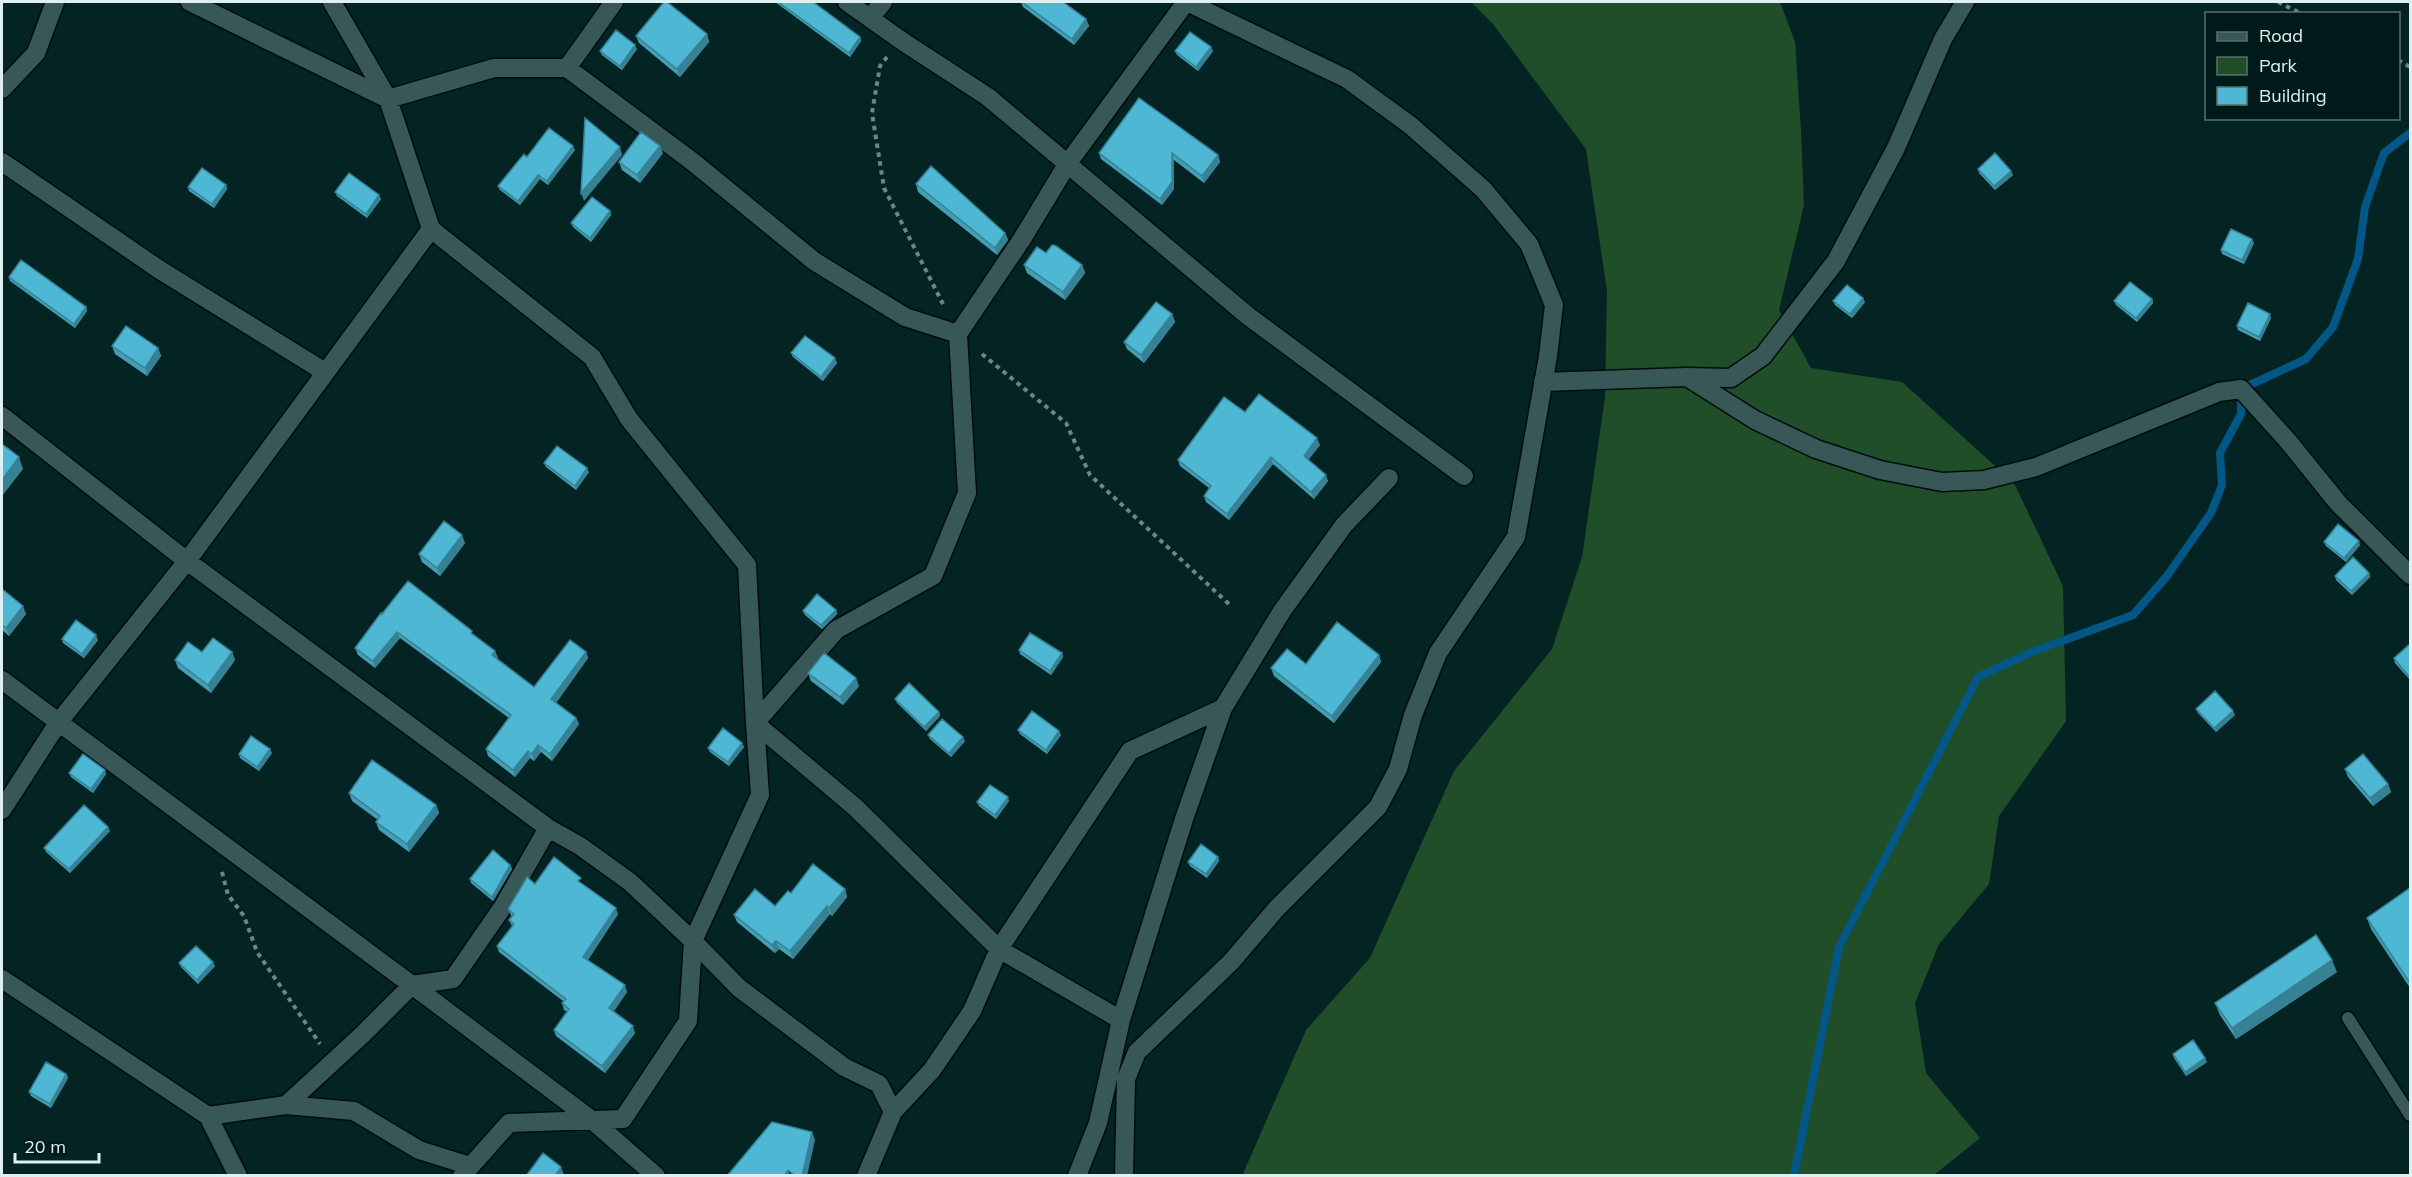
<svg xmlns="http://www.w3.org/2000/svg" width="2412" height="1177" viewBox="0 0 2412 1177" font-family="Mulish,sans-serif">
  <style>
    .green { fill: #204e29 }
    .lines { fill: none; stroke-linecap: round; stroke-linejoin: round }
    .stream { stroke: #025786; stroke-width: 8 }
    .service-casing { stroke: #000c0c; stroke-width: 15 }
    .minor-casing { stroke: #000c0c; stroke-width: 21 }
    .path { stroke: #6d8686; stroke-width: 4; stroke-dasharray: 4.5 4.5; stroke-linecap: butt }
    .service { stroke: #385757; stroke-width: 12 }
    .minor { stroke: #385757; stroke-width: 18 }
    .wall { fill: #439eb6 }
    .shaded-wall { fill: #378194 }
    .building { fill: #4eb8d4; stroke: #378194; stroke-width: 1.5 }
  </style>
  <rect width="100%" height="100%" fill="#042424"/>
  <path class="green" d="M1471 2H1780L1795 42 1801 130 1804 205 1779 310 1811 368 1902 382 2014 483 2063 586 2066 721 1999 816 1989 884 1939 944 1915 1003 1926 1073 1980 1138 1934 1175 1242 1176 1306 1030 1370 958 1454 771 1552 649 1582 557 1605 397 1607 291 1586 149 1493 24Z"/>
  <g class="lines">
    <path class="stream" d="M1794 1176 1839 947 1978 677 2032 652 2133 615 2167 576 2211 513 2222 485 2220 453 2241 414V389L2306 359 2333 327 2358 259 2365 207 2384 153 2410 133"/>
    <g class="service-casing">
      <path id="service" d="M2348 1018 2410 1115"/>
    </g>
    <g class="minor-casing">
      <path id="minor" d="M190 2 388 99 431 229 592 357 629 419 747 565 755 723 855 807 999 949 1121 1020
        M332 2 388 99 494 68H567L693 162 814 261 905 317 958 334
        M847 2 902 41 988 97 1248 316 1464 476
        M870 18 883 2
        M567 68 614 2
        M2 89 36 53 55 2
        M2 162 160 270 325 372
        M1687 377 1755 420 1816 449 1880 470 1942 482 1984 480 2036 467 2219 392 2241 389 2287 440 2338 503 2410 575
        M1543 382 1687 377 1731 378 1763 356 1836 261 1896 148 1943 39 1965 2
        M2 416 187 561 548 828 580 846 630 882 693 941 739 988 844 1067 879 1084 893 1112 866 1176
        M2 680 436 1003 593 1121 656 1176
        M2 810 58 723 187 561 431 229
        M2 979 208 1116 238 1176
        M286 1105 362 1035 412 985 453 979 504 905 548 828
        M893 1112 932 1070 972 1011 999 949 1130 751 1223 708
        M208 1116 286 1105 354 1111 419 1150 470 1166
        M462 1176 509 1123 623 1119 688 1021 693 941 760 795 755 723 836 630 933 576 967 493 958 334 1022 239 1068 163 1186 2
        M1077 1176 1098 1123 1121 1020 1184 819 1223 708 1282 611 1344 525 1389 478
        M1124 1176 1126 1079 1137 1052 1231 962 1277 908 1378 807 1398 769 1413 715 1438 653 1516 537 1548 356 1554 305 1529 244 1483 189 1410 125 1347 79 1187 2"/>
    </g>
    <path class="path" d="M2278 2 2302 14
      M887 57 880 66 872 113 884 188 943 304
      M2398 60 2410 67
      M982 354 1066 423 1090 475 1230 605
      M222 872 228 895 244 916 257 952 320 1044"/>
    <use href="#service" class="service"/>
    <use href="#minor" class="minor"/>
  </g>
  <path class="wall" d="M775 2H813L860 37 861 41 850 57Z
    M1021 2H1063L1086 19 1089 26 1074 45 1023 7Z
    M707 34 709 42 680 77 639 43 636 36Z
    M637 49 622 70 602 55 600 51Z
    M1175 51H1213L1198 71 1177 55Z
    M1139 98 1218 155 1220 162 1204 183 1174 160V189L1162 205 1101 159 1099 153Z
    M575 150 548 185 540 179 520 205 500 190 498 186 527 157Z
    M663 153 640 183 622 170 619 162Z
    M1978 169 2013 175 1995 190 1979 173Z
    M916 184 1005 233 1008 240 997 255 918 192Z
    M226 185 227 189 214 208 189 191 188 187Z
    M335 192 381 199 367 218 337 196Z
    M610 211 611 215 591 242 573 227 571 223Z
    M2254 243 2244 264 2222 254 2221 250Z
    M1024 265H1082L1085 273 1065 300 1027 273Z
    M9 277 86 307 87 311 75 328 10 281Z
    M2152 299 2153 303 2137 322 2116 305 2114 301Z
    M1833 301 1865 302 1852 318 1835 305Z
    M1172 314 1175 322 1144 363 1127 349 1124 342Z
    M2271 318 2260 341 2238 330 2237 326Z
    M112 346 158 348 161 356 147 376 115 354Z
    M791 353 837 363 823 381 793 357Z
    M1245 412 1320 445 1308 460 1328 481 1314 499 1273 464 1229 520 1206 502 1204 496 1209 488 1180 466 1178 460Z
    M544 463 589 472 576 490 546 467Z
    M2324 542 2360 545 2346 562 2326 546Z
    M465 543 440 576 422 562 419 554Z
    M2369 573 2370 577 2352 595 2336 580 2335 576Z
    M2 589 26 614 9 636 2 630Z
    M836 610 837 614 822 629 805 615 803 611Z
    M382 614 474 635 495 651 498 658 497 659 534 687 586 652 588 658 556 703 576 718 579 724 552 761 541 752 534 761 530 758 515 777 488 756 486 749 509 718 400 638 375 668 358 655 355 648Z
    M62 639 98 640 84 658 63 643Z
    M2410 644V680L2395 663 2394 658Z
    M1019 650 1062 653 1063 657 1051 675 1020 654Z
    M202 652H232L235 660 211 693 178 668 175 660Z
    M1379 655 1381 662 1334 723 1274 676 1271 668Z
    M808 673 859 686 843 705 811 681Z
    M895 699 939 712 940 716 926 731 897 703Z
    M2196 709 2235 715 2216 732 2198 713Z
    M1018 730 1061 735 1047 754 1020 734Z
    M928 735 965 741 951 757 930 739Z
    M744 747 729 766 710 752 708 748Z
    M272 753 259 771 240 758 239 754Z
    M2345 769 2388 784 2391 792 2373 806 2348 777Z
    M69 773 106 774 93 793 71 777Z
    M349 793 436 805 439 813 409 852 379 830 376 822 378 820 352 801Z
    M1009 801 996 819 979 806 977 802Z
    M110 831 70 873 46 852 44 848Z
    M1218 857 1219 861 1207 878 1190 866 1188 862Z
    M510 865 512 869 493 901 471 883 470 879Z
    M535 884H583L618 914 588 960 627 992 614 1011 635 1033 605 1073 556 1036 554 1030 567 1012 564 1010 562 1003 563 1001 499 952 497 946 512 926 509 920 512 917 508 909Z
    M2410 888V988L2371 929 2367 918Z
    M845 889 847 897 832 916 830 914 793 959 779 949 775 953 737 922 734 915 775 906 791 893Z
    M179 963 215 966 198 984 181 967Z
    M2337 972 2236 1039 2220 1015 2215 1003Z
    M2173 1054 2207 1062 2186 1076 2174 1058Z
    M66 1074 68 1078 51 1108 31 1096 29 1092Z"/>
  <path class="shaded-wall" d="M1086 19 1089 26 1074 45 1072 39Z
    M707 34 709 42 680 77 677 69Z
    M860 37 861 41 850 57 849 53Z
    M635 45 637 49 622 70 620 66Z
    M1211 47 1213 51 1198 71 1196 67Z
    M573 146 575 150 548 185 547 181Z
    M660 146 663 153 640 183 637 175Z
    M620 147 622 155 584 201 581 193Z
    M1172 153 1174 160V189L1162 205 1160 199Z
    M1218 155 1220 162 1204 183 1202 176Z
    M2011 171 2013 175 1995 190 1994 186Z
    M538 175 540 179 520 205 518 201Z
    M226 185 227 189 214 208 212 204Z
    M379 195 381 199 367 218 366 214Z
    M610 211 611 215 591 242 590 238Z
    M1005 233 1008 240 997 255 995 248Z
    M2252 239 2254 243 2244 264 2242 260Z
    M1082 265 1085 273 1065 300 1063 292Z
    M1863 298 1865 302 1852 318 1850 314Z
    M2152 299 2153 303 2137 322 2136 318Z
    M86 307 87 311 75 328 74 324Z
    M1172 314 1175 322 1144 363 1141 355Z
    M2270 314 2271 318 2260 341 2259 337Z
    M158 348 161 356 147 376 145 368Z
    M835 358 837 363 823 381 821 377Z
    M1317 438 1320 445 1306 463 1304 456Z
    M19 457 23 469 2 496V480Z
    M1271 457 1273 464 1229 520 1227 514Z
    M587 468 589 472 576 490 575 486Z
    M1326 475 1328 481 1314 499 1311 492Z
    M462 535 465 543 440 576 437 568Z
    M2359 541 2360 545 2346 562 2344 558Z
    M2369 573 2370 577 2352 595 2351 591Z
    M23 606 26 614 9 636 6 628Z
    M836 610 837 614 822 629 821 625Z
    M397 632 400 638 375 668 373 661Z
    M96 635 98 640 84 658 82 654Z
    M495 651 498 658 495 662 492 655Z
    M232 652 235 660 211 693 208 685Z
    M586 652 588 658 554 706 551 699Z
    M1062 653 1063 657 1051 675 1050 671Z
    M1379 655 1381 662 1334 723 1332 716Z
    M856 678 859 686 843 705 840 697Z
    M2233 711 2235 715 2216 732 2214 728Z
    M939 712 940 716 926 731 924 727Z
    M576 718 579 724 552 761 550 754Z
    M1059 731 1061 735 1047 754 1046 750Z
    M963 737 965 741 951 757 949 753Z
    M742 743 744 747 729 766 728 762Z
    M538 745 541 752 534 761 532 754Z
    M270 749 272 753 259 771 257 767Z
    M528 751 530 758 515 777 513 770Z
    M105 770 106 774 93 793 91 789Z
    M2388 784 2391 792 2373 806 2370 798Z
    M1008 797 1009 801 996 819 995 815Z
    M436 805 439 813 409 852 407 844Z
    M108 827 110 831 70 873 69 869Z
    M1218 857 1219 861 1207 878 1206 874Z
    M510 865 512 869 493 901 492 897Z
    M845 889 847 897 832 916 829 908Z
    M827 906 830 914 793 959 790 951Z
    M616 908 618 914 585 963 583 957Z
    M776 941 779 949 775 953 772 945Z
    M2332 960 2337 972 2236 1039 2232 1028Z
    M213 962 215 966 198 984 197 980Z
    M625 985 627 992 612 1014 609 1008Z
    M633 1026 635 1033 605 1073 602 1066Z
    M2205 1058 2207 1062 2186 1076 2185 1072Z
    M66 1074 68 1078 51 1108 50 1104Z
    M812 1132 815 1140 807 1176H802Z
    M561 1167 564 1175 555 1176Z
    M788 1170 790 1176H784Z"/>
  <path class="building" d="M664 2H667L707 34 677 69 636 36Z
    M778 2H813L860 37 849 53Z
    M1022 2H1063L1086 19 1072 39Z
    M616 30 635 45 620 66 600 51Z
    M1190 32 1211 47 1196 67 1175 51Z
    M1139 98 1218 155 1202 176 1172 153V182L1160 199 1099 153Z
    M585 118 620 147 581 193Z
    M549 128 573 146 547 181 538 175 518 201 498 186 524 154 527 157Z
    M641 132 660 146 637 175 619 162Z
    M1995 153 2011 171 1994 186 1978 169Z
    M931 166 1005 233 995 248 916 184Z
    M202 168 226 185 212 204 188 187Z
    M349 173 379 195 366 214 335 192Z
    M592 197 610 211 590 238 571 223Z
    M2231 229 2252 239 2242 260 2221 250Z
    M1052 245 1056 246 1082 265 1063 292 1024 265 1037 247 1046 253Z
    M21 260 86 307 74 324 9 277Z
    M2130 282 2152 299 2136 318 2114 301Z
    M1847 285 1863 298 1850 314 1833 301Z
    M1156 302 1172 314 1141 355 1124 342Z
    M2248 303 2270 314 2259 337 2237 326Z
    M126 326 158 348 145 368 112 346Z
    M805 336 835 358 821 377 791 353Z
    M1259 394 1317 438 1304 456 1326 475 1311 492 1271 457 1227 514 1204 496 1211 486 1178 460 1224 397 1245 412Z
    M2 444 19 457 2 480Z
    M557 446 587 468 575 486 544 463Z
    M444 521 462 535 437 568 419 554Z
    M2338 524 2359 541 2344 558 2324 542Z
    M2353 557 2369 573 2351 591 2335 576Z
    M408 581 472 631 471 633 495 651 492 655 534 687 570 640 586 652 551 699 576 718 550 754 538 745 532 754 528 751 513 770 486 749 511 715 397 632 373 661 355 648 381 613 382 614Z
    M2 589 23 606 6 628 2 625Z
    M817 594 836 610 821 625 803 611Z
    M76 620 96 635 82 654 62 639Z
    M1337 622 1379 655 1332 716 1271 668 1287 649 1306 664Z
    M1030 633 1062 653 1050 671 1019 650Z
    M213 638 232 652 208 685 175 660 188 642 202 652Z
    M2410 644V678L2394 658Z
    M824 653 856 678 840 697 808 673Z
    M909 683 939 712 924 727 895 699Z
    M2215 691 2233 711 2214 728 2196 709Z
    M1032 711 1059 731 1046 750 1018 730Z
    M942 719 963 737 949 753 928 735Z
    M723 728 742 743 728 762 708 748Z
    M251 736 270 749 257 767 239 754Z
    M83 754 105 770 91 789 69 773Z
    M2363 754 2388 784 2370 798 2345 769Z
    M372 760 436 805 407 844 376 822 380 816 349 793Z
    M990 785 1008 797 995 815 977 802Z
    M84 805 108 827 69 869 44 848Z
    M1201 844 1218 857 1206 874 1188 862Z
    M493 850 510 865 492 897 470 879Z
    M554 857 581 878 578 881 616 908 583 957 625 985 609 1008 633 1026 602 1066 554 1030 569 1009 562 1003 566 999 497 946 514 924 509 920 514 914 508 909 527 877 535 884Z
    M813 864 845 889 829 908 827 906 790 951 776 941 772 945 734 915 755 889 775 906 788 891 791 893Z
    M2410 888V983L2367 918Z
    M2316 935 2332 960 2232 1028 2215 1003Z
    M196 946 213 962 197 980 179 963Z
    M2193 1040 2205 1058 2185 1072 2173 1054Z
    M46 1062 66 1074 50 1104 29 1092Z
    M772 1122 812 1132 802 1176H795L788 1170 784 1176H727Z
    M543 1153 561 1167 555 1176H526Z"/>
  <rect width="2412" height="1177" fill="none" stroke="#def0ef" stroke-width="6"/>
  <rect x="2205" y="12" width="195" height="108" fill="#001a1a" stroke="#59706f" stroke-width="1.5"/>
  <rect x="2217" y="32" width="30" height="9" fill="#385757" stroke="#59706f" stroke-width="1.5"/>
  <text x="2259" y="42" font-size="18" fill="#def0ef">Road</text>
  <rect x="2217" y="57" width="30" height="18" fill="#204e29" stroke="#59706f" stroke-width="1.5"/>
  <text x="2259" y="72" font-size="18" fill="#def0ef">Park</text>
  <rect x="2217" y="87" width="30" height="18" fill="#4eb8d4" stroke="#59706f" stroke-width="1.5"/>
  <text x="2259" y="102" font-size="18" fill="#def0ef">Building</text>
  <path d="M15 1153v9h84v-9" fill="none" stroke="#def0ef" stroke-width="3"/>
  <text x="24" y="1153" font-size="18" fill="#def0ef" stroke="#001a1a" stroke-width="4.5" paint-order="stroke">20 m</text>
</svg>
